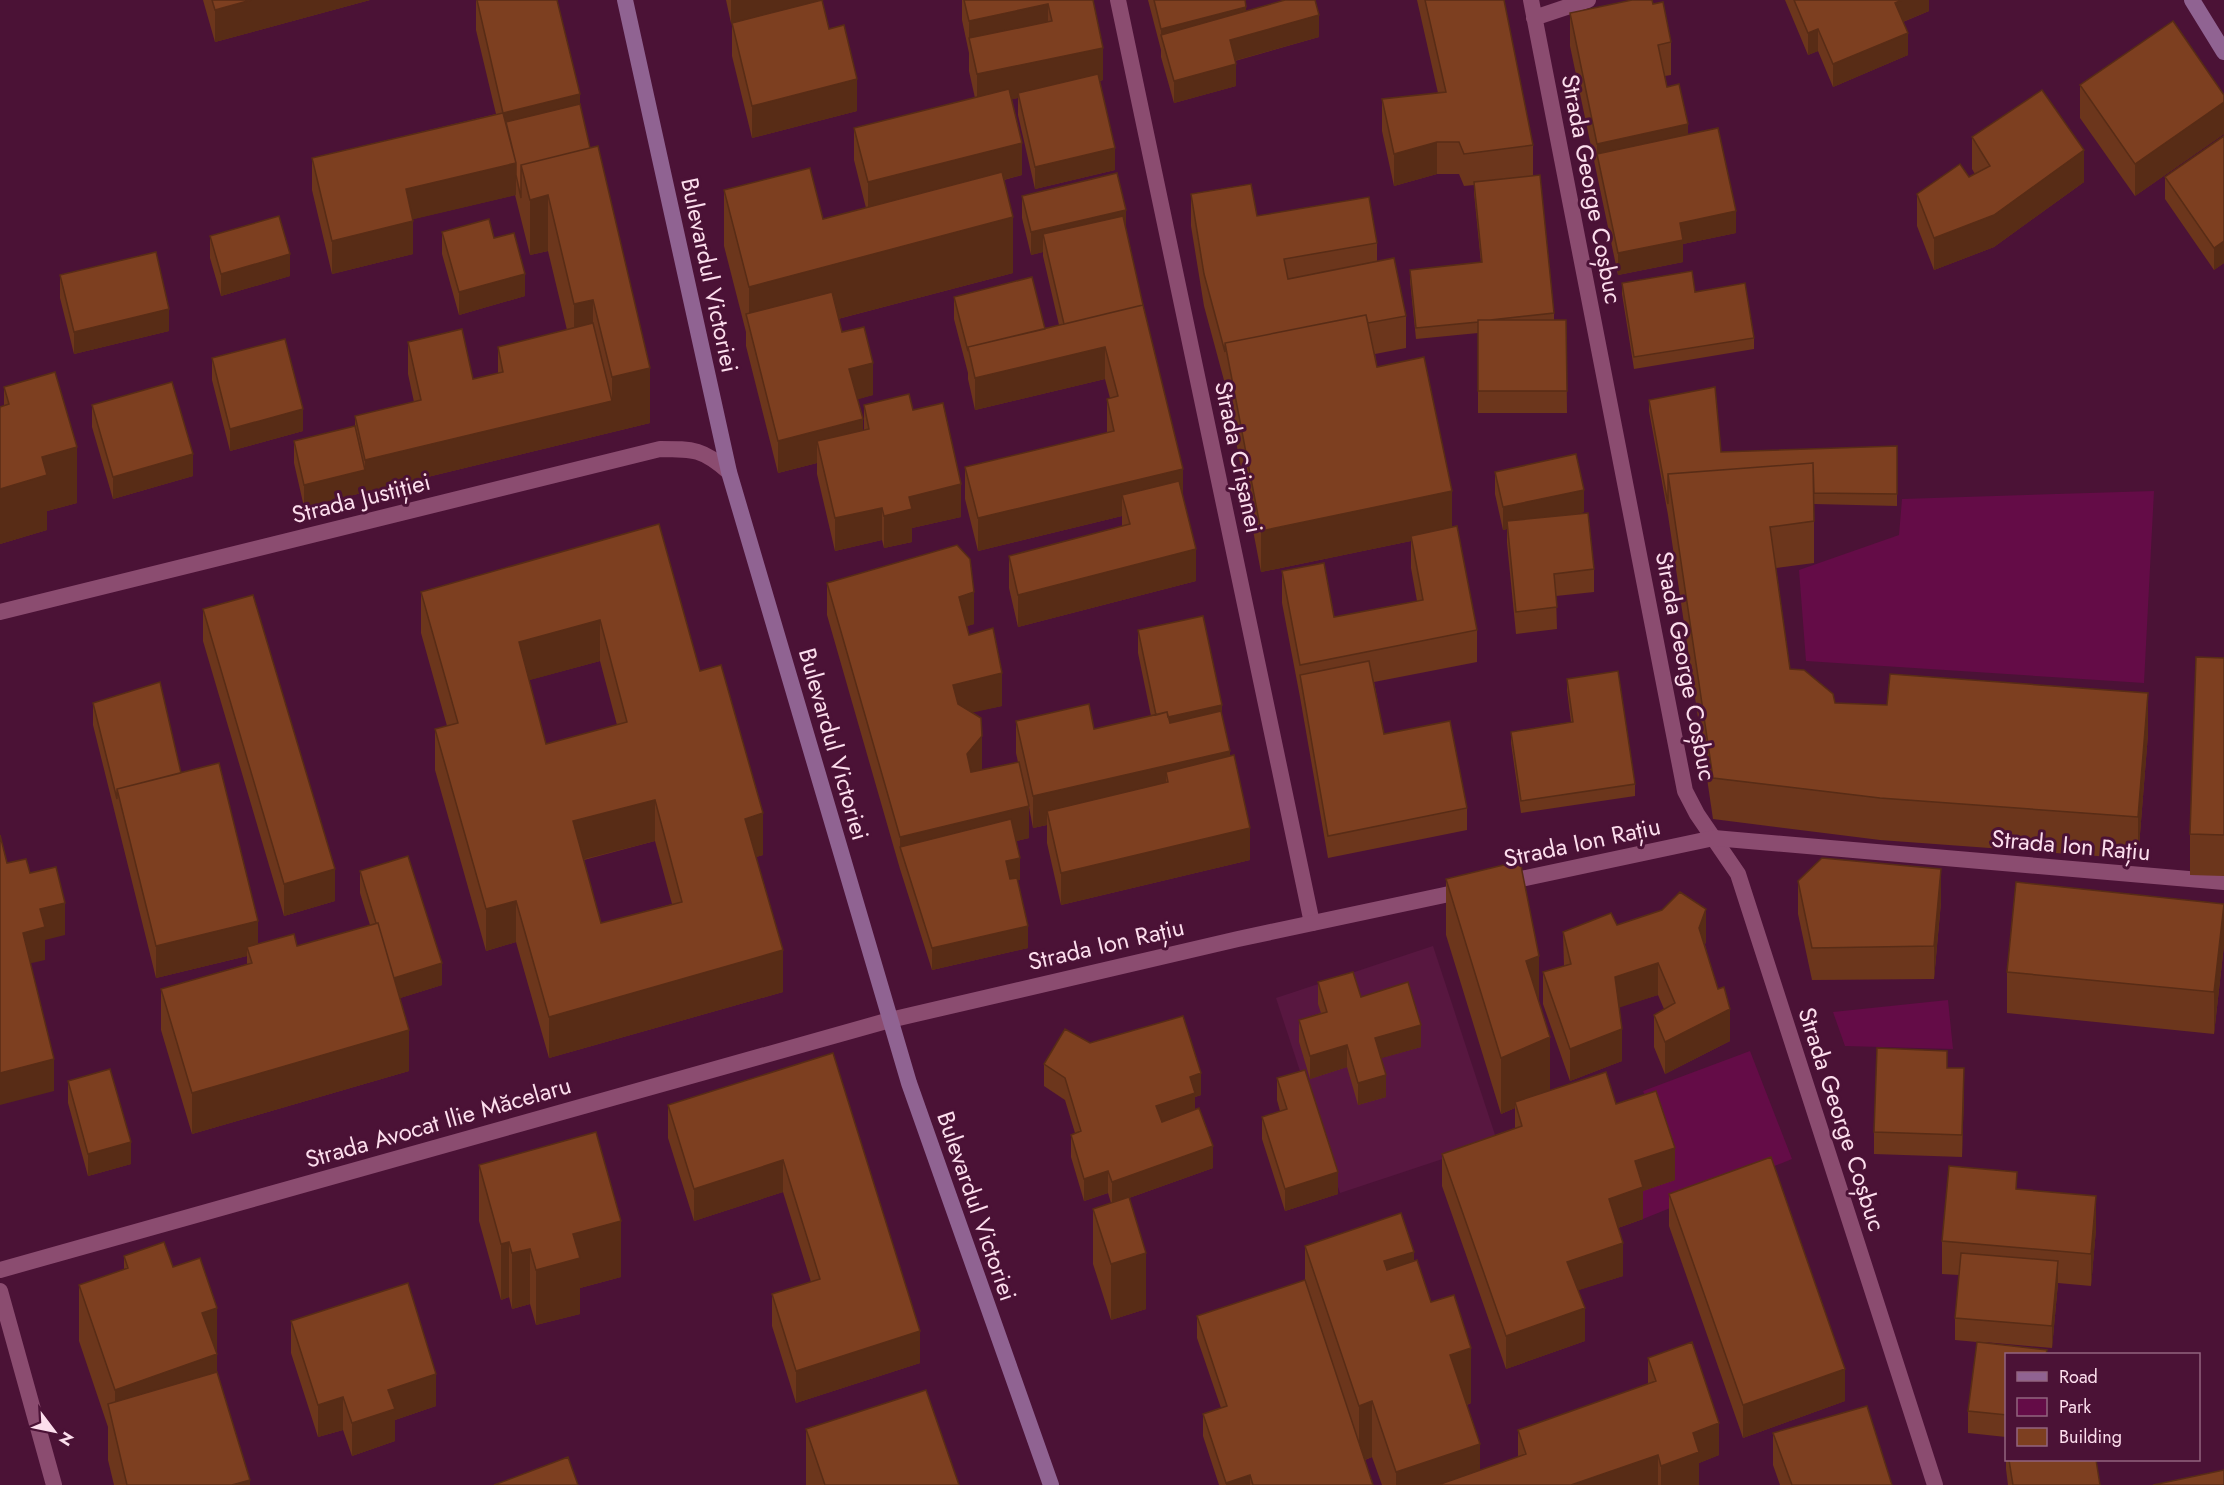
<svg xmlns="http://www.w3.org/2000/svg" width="2224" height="1485" viewBox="0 0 2224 1485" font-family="Jost,sans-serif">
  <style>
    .built { fill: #581740 }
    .green { fill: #640c47 }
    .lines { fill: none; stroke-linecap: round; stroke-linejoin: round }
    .minor { stroke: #8b4c70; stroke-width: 16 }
    .tertiary { stroke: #8b4c70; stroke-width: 16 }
    .secondary { stroke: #906392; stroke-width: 16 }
    .wall { fill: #6c361c; fill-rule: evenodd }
    .shaded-wall { fill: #582c16 }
    .building { fill: #7d3f20; stroke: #582c16; stroke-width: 1.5; fill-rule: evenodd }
    .labels { text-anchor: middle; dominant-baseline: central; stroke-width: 6; stroke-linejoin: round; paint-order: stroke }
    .street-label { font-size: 24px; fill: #fcdeed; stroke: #4b1236 }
  </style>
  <rect width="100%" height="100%" fill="#4b1236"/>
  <path class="built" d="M1433 946 1497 1141 1340 1193 1276 998Z"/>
  <path class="green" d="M2154 491 2144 683 1806 661 1799 570 1899 535 1902 499Z
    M1948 1000 1953 1049 1845 1046 1833 1012Z
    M1750 1051 1792 1159 1643 1219 1635 1193 1656 1124 1643 1091Z"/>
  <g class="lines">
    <path class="minor" d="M1118 0 1312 923
      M1531 0 1685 791 1697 814 1738 874 1935 1485
      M1534 18 1588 0
      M0 1270 890 1020"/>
    <path class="tertiary" d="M0 612 660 449C694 449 703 449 729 472
      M1502 883 1714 838 2224 882
      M890 1020 1238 939 1468 890
      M0 1291 54 1485"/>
    <path class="secondary" d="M625 0 729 472 909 1083 1051 1485
      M2192 0 2224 52"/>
  </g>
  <path class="wall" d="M203 0H370L215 42Z
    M476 0 580 104 650 423 304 507 294 463V441L355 426V416L414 402 408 374V342L473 379 498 373V347L567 330 548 251 530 255 515 195 413 219V254L332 274 312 190V158L496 114 476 30Z
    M726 0H824L731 23Z
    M962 0H1093L1103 80 1100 81 1115 170 1035 189 1018 115V98L1012 99 1022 175 1004 180 1013 273 838 319 842 332 873 395 857 399 863 431 864 430V405L913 410 961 517 912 528V542L884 548 882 540 835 551 817 474V463L778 473 746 346V332L724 246V190L823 219 866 208 854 160V128L975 98 969 71V53L962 20Z
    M1148 0H1245L1246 11 1319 37 1235 61 1236 86 1174 103 1161 57V50Z
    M1417 0H1504L1533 145V176L1554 313V320H1566L1567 413H1478V333L1416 339 1410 281V270L1481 263 1474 193V185L1464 186 1459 174H1437L1394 186 1382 131V99L1438 93Z
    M1785 0H1929V11L1903 22 1908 55 1833 87 1818 51 1808 55Z
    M1653 4 1671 42V75L1665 76 1667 87 1688 134 1736 233 1683 244V262L1618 275 1570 46V13Z
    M732 23 857 111 752 138 732 56Z
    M2080 85 2224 95V134L2135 196 2080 118Z
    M2224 136V263L2214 270 2165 199V177Z
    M1972 137 2084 182 1994 247 1934 270 1917 226V194L1969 177 1975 174 1972 169Z
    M1191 194 1257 216 1377 243V261L1406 316V348L1375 354 1377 367 1452 527 1477 630V662L1374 682 1384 734 1467 808V830L1328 858 1300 697 1282 603V571L1334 617 1417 601 1411 568V541L1261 572 1225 384 1204 306 1191 226Z
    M1022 196 1126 228 1183 495 1196 581 1018 627 1009 588V556L1122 526V516L978 551 965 499V467L1107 433V399L1110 398 1105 379 975 410 968 379V373L954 319V297L1045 329 1059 325 1043 256V252L1031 255 1022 218Z
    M442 232 494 238 525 296 459 315 442 254Z
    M210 236 290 276 221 296 210 258Z
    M60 275 169 331 74 354 60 298Z
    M1622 283 1695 292 1754 338V349L1634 369 1622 294Z
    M212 358 303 431 230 451 212 380Z
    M4 387 77 503 47 511V530L0 544V407L4 406Z
    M1649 400 1721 452 1897 446V506L1814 504V563L1776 568 1790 669 1835 703 2148 734 2138 859 1880 840 1713 819 1668 515 1649 411Z
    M92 405 193 476 113 499 92 427Z
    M1495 472 1584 512 1576 514 1594 569V592L1556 596 1557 629 1516 634 1507 543V529L1503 530 1495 494Z
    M659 524 700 671 763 855 756 857 783 992 549 1058 516 942 486 951 435 770V729L447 726 421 633V592ZM600 661 617 725 546 744 529 680ZM655 841 672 904 601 923 584 860Z
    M827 583 974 624 966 626 969 635 1002 706 972 712 982 768 980 770 1018 762 1016 753V721L1094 729 1151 716 1138 653V630L1222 715 1250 860 1061 905 1047 843V825L1033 828 1029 807V838L1016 841 1020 880H1017L1028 948 932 970 900 869 827 615Z
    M203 609 335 901 284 916 203 641Z
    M2224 658V876L2190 875V834Z
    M1567 679 1635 784V796L1521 813 1511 743V732L1571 722 1567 690Z
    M93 703 181 773 258 944 297 946 370 925 360 893V871L442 985 400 998 409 1071 192 1134 161 1030V989L247 964V956L156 978 93 725Z
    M1446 879 1539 1001 1550 1091 1616 1104 1675 1180 1643 1191V1219L1618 1228 1623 1276 1578 1290 1585 1341 1506 1369 1442 1186V1154L1515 1128V1108L1501 1114 1446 935Z
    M1798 881 1941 902 1934 979 1812 980 1798 914Z
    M1617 925 1706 941 1705 945 1730 1041 1665 1074 1654 1047V1015L1664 1009 1658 995 1619 1007 1622 1061 1570 1081 1543 1004V972L1564 966 1563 932Z
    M2224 945 2214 1034 2007 1013V972Z
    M1318 982 1361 997 1421 1047 1381 1058 1386 1097 1358 1105 1347 1067 1310 1079 1299 1042V1020L1321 1013 1318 1004Z
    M1090 1043 1201 1095 1195 1097V1109L1213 1168 1129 1198 1146 1309 1111 1320 1093 1264V1209L1111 1203 1108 1193 1084 1201 1071 1157V1135L1075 1133 1065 1100 1044 1086V1064Z
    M833 1053 920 1363 796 1403 772 1326V1294L811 1282 783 1192 694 1221 668 1138V1105Z
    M1947 1068 1964 1090 1962 1157 1874 1154V1132Z
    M1277 1078 1338 1194 1285 1211 1262 1139V1117L1280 1111 1277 1100Z
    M68 1081 131 1164 88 1176 68 1103Z
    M479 1165 621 1277 580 1288V1314L536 1325 530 1304 512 1309 509 1297 501 1300 479 1221Z
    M2017 1190 2096 1229 2091 1286 2058 1283 2052 1348 1984 1342 2047 1354H2007V1460H2096L2100 1485H2008L2006 1469V1437L1968 1433V1411L1977 1342 1955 1340V1318L1959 1275 1942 1274V1241Z
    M1669 1194 1845 1401 1743 1438 1669 1226Z
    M1305 1246 1414 1261 1471 1403 1467 1405 1480 1470 1518 1457V1430L1648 1384V1358L1719 1455 1699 1463V1485H1382L1372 1457 1365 1460 1373 1485H1219L1203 1436V1414L1221 1408 1197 1338V1316L1305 1280Z
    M124 1256 173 1267 217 1308V1372L250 1485H114L108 1460V1427L79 1341V1285L124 1270Z
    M291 1321 436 1406 395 1420V1441L352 1456 343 1430 318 1437 291 1353Z
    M806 1429 959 1485H806Z
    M1773 1433 1892 1485H1780L1773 1465Z"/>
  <path class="shaded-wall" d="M251 0H370L215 42V10Z
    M731 0H824L731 23Z
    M1902 0H1929V11L1895 25V3Z
    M1048 4V36L969 38V53V21Z
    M1246 7V29L1161 36V29Z
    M1319 15V37L1230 62V40Z
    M1818 29V51L1808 55V33Z
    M1908 33V55L1833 87V64Z
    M1103 48V80L1019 98 1018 93V98L977 107V74Z
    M1236 64V86L1174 103V81Z
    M857 79V111L752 138V106Z
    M580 94V126L503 123V113Z
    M2224 102V134L2135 196V164Z
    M1688 124V157L1597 154V144Z
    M1437 142V174L1394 186V154Z
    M1022 143V175L868 215V182Z
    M1115 148V170L1035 189V167Z
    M2084 150V182L1994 247 1934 270V238Z
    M516 163V195L406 221V189Z
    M548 195V251L530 255V200Z
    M1126 210V232L1043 234V252L1031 255V232Z
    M1736 211V233L1683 244V262L1618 275V253L1680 223Z
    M1013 217V273L753 341 749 325V287Z
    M413 221V254L332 274V241Z
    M2224 241V263L2214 270V248Z
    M290 254V276L221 296V274Z
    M525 274V296L459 315V292Z
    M593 300V356L574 360V304Z
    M169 309V331L74 354V332Z
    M1105 347V379L975 410V378Z
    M873 363V395L849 402V369Z
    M650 368V423L304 507V485L365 470V460L612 401V377Z
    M303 409V431L230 451V429Z
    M863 419V451L817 441V463L778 473V441Z
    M77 447V503L47 511V530L0 544V489L42 457Z
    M193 454V476L113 499V477Z
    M1183 469V501L1122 495V516L978 551V518Z
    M961 484V517L912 528V542L884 548V516L909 497Z
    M1584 490V512L1508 528 1507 521V529L1503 530V507Z
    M1452 491V533L1411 536V541L1261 572V531Z
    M882 508V540L835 551V518Z
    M1196 549V581L1018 627V595Z
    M974 592V624L959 629V597Z
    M600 620V661L519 683V642Z
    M1002 673V706L953 717V685Z
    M2148 693V734L2138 859V817Z
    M1222 705V727L1157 741V719Z
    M982 736V768L967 786V754Z
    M1230 751V783L1168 782 1166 772V797L1047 811V825L1033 828V796Z
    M655 800V841L573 862V821Z
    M1029 806V838L907 868 900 847V837Z
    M763 813V855L745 860V819Z
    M1250 828V860L1061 905V873Z
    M1020 858V880L1006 883V861Z
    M335 869V901L284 916V884Z
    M1941 869V902L1934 979V946Z
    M516 901V942L486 951V909Z
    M65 903V935L45 940V960L23 965V933L40 909Z
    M2224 904V945L2214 1034V992Z
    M1706 909V941L1699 960V928Z
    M258 921V953L247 947V956L156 978V946Z
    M1028 926V948L932 970V948Z
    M783 950V992L549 1058V1017Z
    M1539 956V1012L1526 961Z
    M442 963V985L394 1000V978Z
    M1658 963V995L1615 1009V977Z
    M1730 1009V1041L1665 1074V1042Z
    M1421 1025V1047L1375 1060V1038Z
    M1622 1029V1061L1570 1081V1049Z
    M409 1030V1071L192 1134V1093Z
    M1550 1037V1093L1515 1102V1108L1501 1114V1058Z
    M1347 1045V1067L1310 1079V1056Z
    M54 1059V1091L0 1105V1073Z
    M1964 1068V1090L1962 1157V1135Z
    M1201 1073V1095L1195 1097V1116L1156 1128V1106L1190 1077Z
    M1386 1075V1097L1358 1105V1083Z
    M131 1142V1164L88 1176V1154Z
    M1213 1146V1168L1112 1204V1182Z
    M1675 1148V1180L1643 1191V1219L1609 1231V1199L1635 1161Z
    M783 1160V1192L694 1221V1189Z
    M1108 1171V1193L1084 1201V1179Z
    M1338 1172V1194L1285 1211V1189Z
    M2096 1196V1229L2091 1286V1254Z
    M621 1221V1277L580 1288V1314L536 1325V1270L573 1234Z
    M509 1242V1297L501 1300V1244Z
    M1623 1243V1276L1567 1294V1262Z
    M530 1249V1304L512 1309V1253Z
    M1414 1252V1307L1384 1317V1261Z
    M1146 1253V1309L1111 1320V1264Z
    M2058 1261V1283L2052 1348V1326Z
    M217 1308V1410L115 1431V1390L202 1313Z
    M1585 1308V1341L1506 1369V1336Z
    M920 1331V1363L796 1403V1371Z
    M1471 1348V1403L1450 1410V1355Z
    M1845 1369V1401L1743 1438V1405Z
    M436 1374V1406L395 1420V1441L352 1456V1423L388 1390Z
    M343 1397V1430L318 1437V1405Z
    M1372 1401V1457L1359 1462V1406Z
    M1719 1423V1455L1699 1463V1485H1661V1466L1693 1433Z
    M1480 1444V1485H1396V1472Z
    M1658 1455V1485H1571Z
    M1250 1475V1485H1226V1483Z
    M250 1480V1485H232Z"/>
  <path class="building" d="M212 0H251L215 10Z
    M477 0H557L580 94 503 113 516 163 406 189 413 221 332 241 312 158 503 113Z
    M822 0 829 29 844 25 857 79 752 106 732 23Z
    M964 0H1093L1103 48 977 74 969 38 1052 21 1048 4 969 21Z
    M1154 0H1245L1246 7 1161 29Z
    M1285 0H1315L1319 15 1230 40 1236 64 1174 81 1161 35Z
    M1425 0H1504L1533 145 1464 154 1459 142H1437L1394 154 1382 99 1446 92Z
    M1632 0H1652L1653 4 1663 2 1671 42 1658 45 1667 87 1679 84 1688 124 1597 144 1570 13Z
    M1794 0H1902L1895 3 1908 33 1833 64 1818 29 1808 33Z
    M2173 21 2224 95V102L2135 164 2080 85Z
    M1098 74 1115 148 1035 167 1018 93Z
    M1009 89 1022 143 868 182 854 128Z
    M2042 90 2084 150 1994 215 1934 238 1917 194 1960 164 1969 177 1990 166 1972 137Z
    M580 104 590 148 521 165V198L516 175V163L506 122Z
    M1718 128 1736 211 1680 223 1683 240 1618 253 1597 154Z
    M2224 136V241L2214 248 2165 177Z
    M598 146 650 368 612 377 593 300 574 304 548 195 530 200 521 165Z
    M810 168 823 219 1002 172 1013 217 749 287 724 190Z
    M1117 173 1126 210 1031 232 1022 196Z
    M1540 175 1554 313 1490 320H1478V322L1416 328 1410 270 1482 262 1474 182Z
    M1251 184 1257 216 1369 197 1377 243 1284 259 1288 279 1394 258 1406 316 1368 323 1366 315 1225 343V352L1204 274 1191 194Z
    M279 216 290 254 221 274 210 236Z
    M1123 216 1143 305 1064 324 1043 234Z
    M489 219 494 238 514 233 525 274 459 292 442 232Z
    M156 252 169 309 74 332 60 275Z
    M1692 271 1695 292 1745 283 1754 338 1634 357 1622 283Z
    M1032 277 1045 329 968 347V351L954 297Z
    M832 292 842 332 864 327 873 363 849 369 863 419 778 441 746 314Z
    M1143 305 1183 469 978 518 965 467 1114 431 1107 399 1118 396 1105 347 975 378 968 347Z
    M1366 315 1377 367 1424 357 1452 491 1261 531 1225 343Z
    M1478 320H1566L1567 391H1478Z
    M593 323 612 401 365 460 355 416 421 400 408 342 462 329 473 379 503 372 498 347Z
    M285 339 303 409 230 429 212 358Z
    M55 372 77 447 42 457 47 475 0 489V407L9 404 4 387Z
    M172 382 193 454 113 477 92 405Z
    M1715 387 1721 452 1897 446V494L1814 493 1813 463 1668 474V504L1649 400Z
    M909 394 913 410 943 403 961 484 909 497 912 509 884 516 882 508 835 518 817 441 869 429 864 405Z
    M355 426 365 470 304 485 294 441Z
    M1576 454 1584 490 1503 507 1495 472Z
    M1813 463 1814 521 1770 527 1790 669 1804 670 1833 694 1835 703 1887 705 1890 674 2148 693 2138 817 1880 798 1713 778 1668 474Z
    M1179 481 1196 549 1018 595 1009 556 1130 524 1122 495Z
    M1588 513 1594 569 1554 574 1557 607 1516 612 1507 521Z
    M659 524 700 671 721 665 763 813 745 819 783 950 549 1017 516 901 486 909 435 729 458 723 421 592ZM600 620 627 722 546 744 519 642ZM655 800 682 902 601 923 573 821Z
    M1457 526 1477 630 1300 665 1282 571 1324 563 1334 617 1423 600 1411 536Z
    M957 545 970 559 974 592 959 597 969 635 993 628 1002 673 953 685 958 704 981 718 982 736 967 754 971 772 1019 762 1029 806 900 837 827 583Z
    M253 595 335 869 284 884 203 609Z
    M1203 616 1222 705 1168 717 1167 712 1156 715 1138 630Z
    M2196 657 2224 658V835L2190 834Z
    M1369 661 1384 734 1450 721 1467 808 1328 836 1300 675Z
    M1618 671 1635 784 1521 801 1511 732 1573 722 1567 679Z
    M160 682 181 773 117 789V799L93 703Z
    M1089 704 1094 729 1167 712 1170 723 1221 711 1230 751 1033 796 1016 721Z
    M1234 755 1250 828 1061 873 1047 811 1168 782 1166 772Z
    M219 763 258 921 156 946 117 789Z
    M1011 819 1020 858 1006 861 1010 879 1017 878 1028 926 932 948 900 847Z
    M0 835 7 863 26 859 30 873 56 867 65 903 40 909 45 927 23 933 54 1059 0 1073Z
    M408 856 442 963 394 978 378 923H376L360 871Z
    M1822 858 1941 869 1934 946 1812 948 1798 881Z
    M1520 861 1539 956 1526 961 1550 1037 1501 1058 1446 879Z
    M2016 882 2224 904 2214 992 2007 972Z
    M1680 892 1706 909 1699 928 1718 989 1724 987 1730 1009 1665 1042 1654 1015 1675 1003 1658 963 1615 977 1622 1029 1570 1049 1543 972 1571 964 1563 932 1611 913 1617 925 1662 910Z
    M378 923 409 1030 192 1093 161 989 252 963 247 947 294 934 297 946Z
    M1353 972 1361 997 1408 982 1421 1025 1375 1038 1386 1075 1358 1083 1347 1045 1310 1056 1299 1020 1327 1012 1318 982Z
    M1183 1016 1201 1073 1190 1077 1195 1093 1156 1106 1162 1122 1199 1108 1213 1146 1112 1182 1108 1171 1084 1179 1071 1135 1081 1131 1065 1078 1044 1064 1065 1029 1090 1043Z
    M1877 1048 1947 1051V1068H1964L1962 1135 1874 1132Z
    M833 1053 920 1331 796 1371 772 1294 820 1279 783 1160 694 1189 668 1105Z
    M110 1069 131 1142 88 1154 68 1081Z
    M1305 1070 1338 1172 1285 1189 1262 1117 1287 1109 1277 1078Z
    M1606 1072 1616 1104 1656 1091 1675 1148 1635 1161 1643 1187 1609 1199 1623 1243 1567 1262 1585 1308 1506 1336 1442 1154 1522 1126 1515 1102Z
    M596 1132 621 1221 573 1234 580 1258 536 1270 530 1249 512 1253 509 1242 501 1244 479 1165Z
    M1771 1157 1845 1369 1743 1405 1669 1194Z
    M1949 1166 2017 1172 2016 1189 2096 1196 2091 1254 1942 1241Z
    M1129 1197 1146 1253 1111 1264 1093 1209Z
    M1401 1213 1414 1252 1384 1261 1387 1270 1417 1260 1431 1302 1454 1295 1471 1348 1450 1355 1480 1444 1396 1472 1372 1401 1359 1406 1305 1246Z
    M164 1242 173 1267 200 1258 217 1308 202 1313 217 1354 115 1390 79 1285 128 1268 124 1256Z
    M1961 1253 2058 1261 2052 1326 1955 1318Z
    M1305 1280 1373 1485H1253L1250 1475 1226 1483 1203 1414 1227 1406 1197 1316Z
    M408 1283 436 1374 388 1390 395 1409 352 1423 343 1397 318 1405 291 1321Z
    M1692 1342 1719 1423 1693 1433 1699 1452 1661 1466 1658 1455 1571 1485H1438L1526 1454 1518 1430 1656 1381 1648 1358Z
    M1977 1342 2047 1350 2046 1354H2007V1415L1968 1411Z
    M217 1372 250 1480 232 1485H127L108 1404Z
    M926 1390 959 1485H825L806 1429Z
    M1867 1406 1892 1485H1792L1773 1433Z
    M568 1457 578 1485H494Z
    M2009 1460H2096L2100 1485H2013Z
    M2224 1470V1485H2153Z"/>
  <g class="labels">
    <g class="street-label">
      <text transform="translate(1592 189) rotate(79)">Strada George Coșbuc</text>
      <text transform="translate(710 275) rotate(78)">Bulevardul Victoriei</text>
      <text transform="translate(1239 457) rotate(78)">Strada Crișanei</text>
      <text transform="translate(361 498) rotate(-14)">Strada Justiției</text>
      <text transform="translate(1686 666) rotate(79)">Strada George Coșbuc</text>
      <text transform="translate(834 744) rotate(74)">Bulevardul Victoriei</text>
      <text transform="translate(1582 842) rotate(-12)">Strada Ion Rațiu</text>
      <text transform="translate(2071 845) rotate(5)">Strada Ion Rațiu</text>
      <text transform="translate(1106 944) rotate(-13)">Strada Ion Rațiu</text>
      <text transform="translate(1842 1119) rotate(72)">Strada George Coșbuc</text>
      <text transform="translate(438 1122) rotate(-16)">Strada Avocat Ilie Măcelaru</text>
      <text transform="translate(977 1206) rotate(71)">Bulevardul Victoriei</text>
    </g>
  </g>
  <rect x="2005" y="1353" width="195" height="108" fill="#4b1236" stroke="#92647f" stroke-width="1.5"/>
  <rect x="2017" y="1372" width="30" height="9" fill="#906392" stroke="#92647f" stroke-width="1.5"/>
  <text x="2059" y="1383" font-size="18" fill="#fcdeed">Road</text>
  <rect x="2017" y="1398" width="30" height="18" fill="#640c47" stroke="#92647f" stroke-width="1.5"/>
  <text x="2059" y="1413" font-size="18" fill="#fcdeed">Park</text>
  <rect x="2017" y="1428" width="30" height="18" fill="#7d3f20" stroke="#92647f" stroke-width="1.5"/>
  <text x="2059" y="1443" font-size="18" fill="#fcdeed">Building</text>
  <g transform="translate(54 1431) rotate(122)" stroke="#4b1236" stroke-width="4.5" paint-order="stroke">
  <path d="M0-4.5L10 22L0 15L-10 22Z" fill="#fcdeed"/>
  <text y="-9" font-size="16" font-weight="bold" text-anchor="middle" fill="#fcdeed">N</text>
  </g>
</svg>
